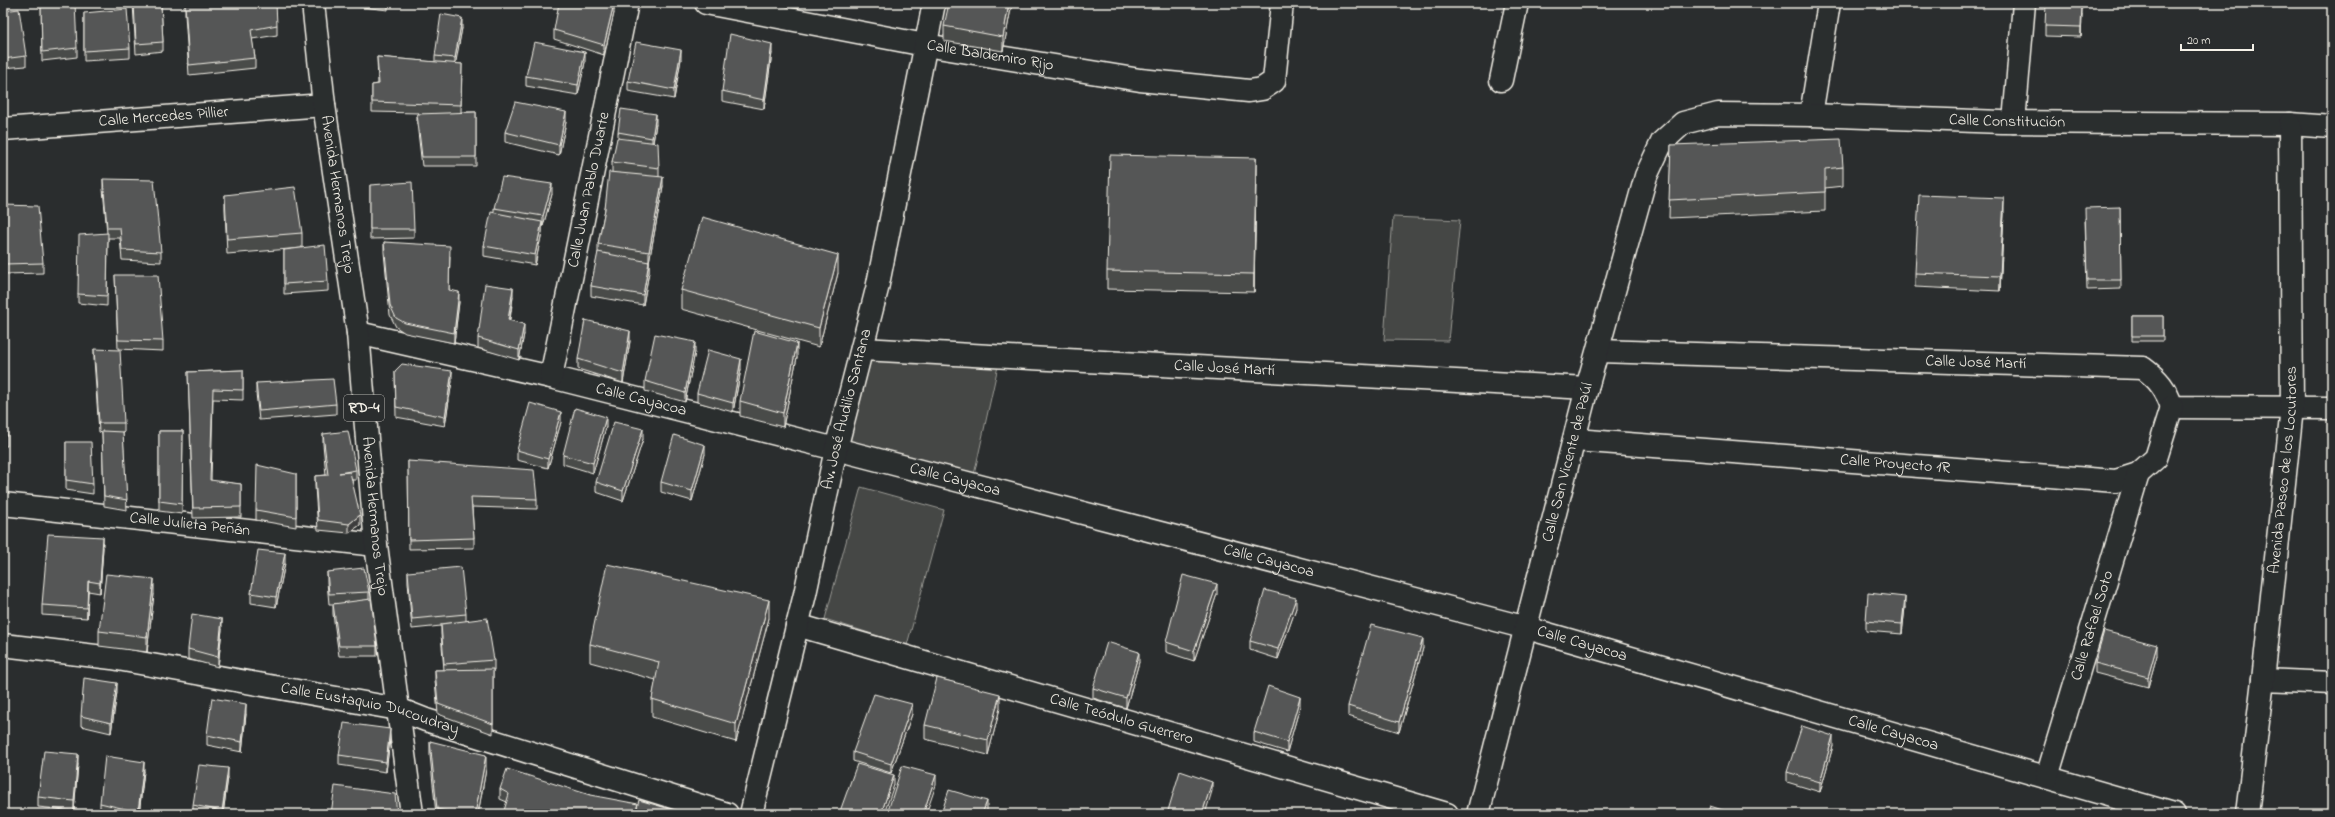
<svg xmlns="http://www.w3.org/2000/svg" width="2335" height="817" viewBox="0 0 2335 817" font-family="'Indie Flower',sans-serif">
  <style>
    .green { fill: #444645; stroke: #9c9c96 }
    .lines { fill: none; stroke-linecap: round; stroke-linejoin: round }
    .minor-casing { stroke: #f4f1e8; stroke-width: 25 }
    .major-casing { stroke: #f4f1e8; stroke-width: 25 }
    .minor { stroke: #2a2d2e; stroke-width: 22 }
    .major { stroke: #2a2d2e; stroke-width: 22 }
    .wall { fill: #494b4a; stroke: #f4f1e8 }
    .shaded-wall { fill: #3c3d3c; stroke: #f4f1e8 }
    .building { fill: #555756; stroke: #f4f1e8 }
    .labels { text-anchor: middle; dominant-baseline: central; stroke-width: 4; stroke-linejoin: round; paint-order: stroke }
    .shield { fill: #2a2d2e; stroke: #b7b6b0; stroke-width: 1 }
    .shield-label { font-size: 15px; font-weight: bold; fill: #f4f1e8 }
    .street-label { font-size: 16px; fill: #f4f1e8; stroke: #2a2d2e }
  </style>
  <rect width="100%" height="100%" fill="#2a2d2e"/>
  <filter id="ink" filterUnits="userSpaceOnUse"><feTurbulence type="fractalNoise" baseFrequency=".025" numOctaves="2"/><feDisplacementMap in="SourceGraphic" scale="8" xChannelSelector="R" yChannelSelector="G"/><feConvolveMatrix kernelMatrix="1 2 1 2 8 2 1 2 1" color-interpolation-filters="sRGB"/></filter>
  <g filter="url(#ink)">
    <path class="green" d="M1393 217 1460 220 1448 341 1384 340Z
      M862 349 1000 357 972 484 836 449Z
      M861 487 944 510 907 645 825 619Z"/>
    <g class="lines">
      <g class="minor-casing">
        <g id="minor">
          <path id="s1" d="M706 3 925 45 1140 80 1249 91 1262 89 1274 81 1282 3"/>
          <path d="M1501 80 1517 3"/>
          <path d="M1811 115 1829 3"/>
          <path d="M2014 122 2024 3"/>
          <path id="s2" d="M3 129 324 105"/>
          <path id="s3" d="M358 333 551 377 836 449 1527 628 2174 814"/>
          <path id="s4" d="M862 349 1587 388"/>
          <path id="s5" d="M1598 351 2143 368C2158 379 2166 389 2172 407L2332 408"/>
          <path id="s6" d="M551 377 627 3"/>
          <path id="s7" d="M1575 440 2116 481 2138 474 2156 458 2172 407"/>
          <path id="s8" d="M3 504 376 545"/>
          <path id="s9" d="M797 625 1447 814"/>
          <path id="s10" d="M3 645 112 658 398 709 426 720 727 814"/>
          <path d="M2263 680 2332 683"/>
          <path id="s11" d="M2047 777 2138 474"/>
          <path id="s12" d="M1478 814 1587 388 1646 176 1662 142 1683 123 1718 114 1811 115 2002 122 2290 124 2332 127"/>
          <path id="s13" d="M2247 814 2263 680 2292 408 2290 124"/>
        </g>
      </g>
      <g class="major-casing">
        <g id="major">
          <path id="s14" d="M313 3 324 105 358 333 376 545 412 814"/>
          <path id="s15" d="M751 814 805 594 836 449 877 289 934 3"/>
        </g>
      </g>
      <use href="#minor" class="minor"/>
      <use href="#major" class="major"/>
    </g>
    <path class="wall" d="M41 3 77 48V57L42 61Z
      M133 3H161L163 42V51L136 54Z
      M352 3H388V10L353 6Z
      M1012 3 1003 51 944 41V26Z
      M185 4 277 25V35L252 39 255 58V68L189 75 185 14Z
      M3 11 26 56V66L3 68Z
      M84 13 130 48V58L84 61Z
      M614 13 604 55 554 39V30Z
      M2082 15 2081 37 2045 36V26Z
      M462 28 455 64H462L461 112H476V166H422L417 123V114L419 113 372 112V85L378 84 377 57 435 62V56Z
      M772 53 764 109 722 101V91Z
      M681 59 674 99 628 91V81Z
      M585 62 578 95 526 86V76Z
      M566 122 559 155 505 142V132Z
      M656 124 653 143 659 168V176L663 186 649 262V272L643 305 591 296V286L598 254V244L605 209 612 172V162L618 138V132Z
      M1671 145 1843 167V186L1825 188V211L1669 218Z
      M1256 176 1254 292 1107 289V271Z
      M103 179 161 252V262L122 260 120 238H108L107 306 78 303V294L107 233 103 189Z
      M370 185 414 229V238L370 239Z
      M552 194 543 226 542 225V232L535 265 484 256V246L494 213V208Z
      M225 195 302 233V248L227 254 225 209Z
      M3 205 43 263V273L4 274 3 269Z
      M2120 207 2121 289 2087 290 2085 218Z
      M2004 213 2000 291 1915 287V273Z
      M384 242 450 256 449 290 459 302 454 343 405 333 396 327 390 315 384 252Z
      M284 250 328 281V291L284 294Z
      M838 273 819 347 681 309V290Z
      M115 275 163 341V351L118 349Z
      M513 297 510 320 524 334 519 360 478 348V338Z
      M2132 316H2163V341H2132Z
      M630 341 623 383 578 369V359Z
      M94 349 124 423V433H123L127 510 104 506 102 433 99 432 94 359Z
      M695 352 685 402 645 391V381Z
      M797 357 783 427 740 416V401Z
      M741 369 733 412 697 402V393Z
      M243 370V400L213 399 211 481 241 484V517L193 518 188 372Z
      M395 371 452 381 445 426 396 417Z
      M256 383 336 404V414L259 420 256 393Z
      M3 396 7 436V446H3Z
      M561 422 548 468 517 460V450Z
      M606 427 593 473 563 464V455Z
      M159 431H183L182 514 159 511Z
      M323 434 356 470V480H352L360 525 349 533 318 530 315 486V476L326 475 323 444Z
      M643 439 623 501 596 492V482Z
      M66 442 93 484V494L66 490Z
      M705 454 692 501 661 492V482Z
      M408 461 537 499V509L472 507 474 538V548L409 549Z
      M296 474V527L256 520V510Z
      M103 547 100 593 88 591 87 618 42 615V605Z
      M285 563 276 607 251 603V593Z
      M327 572 369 592V599L377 646V656H339L333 614V604H337H329L327 582Z
      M408 572 466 614V621L494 660V670H493V734L438 714 435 680V670H444L441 634V626L412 629 408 582Z
      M154 594 147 652 99 646V631Z
      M1217 594 1194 661 1166 652V642Z
      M1905 607 1902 634 1866 631V621Z
      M1296 608 1278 659 1250 650V641Z
      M769 618 736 742 652 717V699L656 680 590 662V644Z
      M222 629 218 667 188 659V649Z
      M1423 648 1399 732 1348 716V706Z
      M2157 655 2148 687 2095 673V663Z
      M1139 662 1126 708 1093 698V688Z
      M117 692 111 733 81 726V716Z
      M1300 706 1287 752 1254 742V732Z
      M1000 708 988 755 925 739V725Z
      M246 714 242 752 207 745V735Z
      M912 714 891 773 853 761V752Z
      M390 739 386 772 339 765V755Z
      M430 741 486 769 478 814H436L430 755Z
      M1833 746 1820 792 1787 782V772Z
      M78 764 74 811 38 807V797Z
      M144 771 139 814H105L100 813V803Z
      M228 777 223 814H193V805Z
      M500 789 590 795 507 802 500 799Z"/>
    <path class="shaded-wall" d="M614 3V13L604 55V45Z
      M1009 3H1012L1003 51V37Z
      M2082 5V15L2081 37V27Z
      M462 18V28L455 67V58Z
      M772 44V53L764 109V100Z
      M681 50V59L674 99V90Z
      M585 52V62L578 95V85Z
      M566 112V122L559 155V145Z
      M656 114V124L652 148V138Z
      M1256 158V176L1254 292V274Z
      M663 177V186L649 262V272L643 305V295L649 262V252Z
      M552 184V194L543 226V216Z
      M2004 198V213L2000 291V276Z
      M542 222V232L535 265V255Z
      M838 255V273L819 347V328Z
      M513 288V297L508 329V320Z
      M459 292V302L454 343V333Z
      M524 324V334L519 360V350Z
      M630 331V341L623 383V373Z
      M695 342V352L685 402V393Z
      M797 343V357L783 427V413Z
      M741 359V369L733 412V403Z
      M452 371V381L445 426V417Z
      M561 412V422L548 468V459Z
      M606 417V427L593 473V463Z
      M643 429V439L623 501V491Z
      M705 445V454L692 501V491Z
      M360 515V525L349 533V524Z
      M103 537V547L100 593V583Z
      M285 553V563L276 607V597Z
      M154 579V594L147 652V637Z
      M88 581V591L87 618V608Z
      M1217 584V594L1194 661V651Z
      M1905 597V607L1902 634V624Z
      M1296 598V608L1278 659V649Z
      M769 600V618L736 742V724Z
      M222 619V629L218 667V657Z
      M1423 638V648L1399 732V722Z
      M2157 645V655L2148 687V677Z
      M1139 652V662L1126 708V698Z
      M117 683V692L111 733V723Z
      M1000 694V708L988 755V740Z
      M1300 697V706L1287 752V742Z
      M246 704V714L242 752V742Z
      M912 704V714L891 773V764Z
      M390 729V739L386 772V762Z
      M1833 736V746L1820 792V782Z
      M78 754V764L74 811V801Z
      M486 755V769L478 814H475Z
      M144 762V771L139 814H138Z
      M228 768V777L223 814H222Z
      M894 775V785L884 814H881Z
      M936 775V785L926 814H923Z
      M1212 782V791L1205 814H1202Z
      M987 801V811L986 814H982Z"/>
    <path class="building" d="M41 3H75L77 48 42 52Z
      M134 3H161L163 42 136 44Z
      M192 3H276L277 25 251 30 255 58 189 65 185 4Z
      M559 3H614L604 45 554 30Z
      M949 3H1009L1003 37 944 26Z
      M2046 3 2082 5 2081 27 2045 26Z
      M19 9 26 56 3 59V11Z
      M127 9 130 48 84 51V13Z
      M441 14 462 18 455 58 435 56Z
      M730 34 772 44 764 100 722 91Z
      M534 42 585 52 578 85 526 76Z
      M636 42 681 50 674 90 628 81Z
      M377 57 462 64 461 105 372 102V85L379 84Z
      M515 102 566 112 559 145 505 132Z
      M621 109 656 114 652 138 618 132Z
      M476 112V157H422L417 114Z
      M617 138 658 143 659 168 612 162Z
      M1841 139 1843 167 1825 169V192L1669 200 1671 145Z
      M1110 155 1256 158 1254 274 1107 271Z
      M609 172 663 177 649 252 598 244 605 209Z
      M502 177 552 184 543 216 494 208Z
      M103 179 154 180 161 252 122 250 120 228H107Z
      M412 182 414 229H370V185Z
      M295 187 302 233 227 239 225 195Z
      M1919 195 2004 198 2000 276 1915 273Z
      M3 205 38 206 43 263 4 264 3 259Z
      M2120 207 2121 280H2087L2085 208Z
      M491 212 542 222 535 255 484 246Z
      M702 217 838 255 819 328 681 290Z
      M108 233 107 296 78 294 79 235Z
      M384 242 450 246 449 290 459 292 454 333 405 323 396 318 390 305Z
      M325 245 328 281 284 284V250Z
      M598 252 649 262 643 295 591 286Z
      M115 275H158L163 341 118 340Z
      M485 284 513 288 508 320 524 324 519 350 478 338Z
      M2132 316H2163V336H2132Z
      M585 320 630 331 623 373 578 359Z
      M754 331 797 343 783 413 740 401Z
      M655 334 695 342 685 393 645 381Z
      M94 349 120 350 124 423H99Z
      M708 350 741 359 733 403 697 393Z
      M402 364 452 371 445 417 396 407 395 371Z
      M243 370V390L213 389 210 480 241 484V507L193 508 188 372Z
      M333 379 336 404 259 411 256 383Z
      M3 396H5L7 436H3Z
      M530 403 561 412 548 459 517 450Z
      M575 408 606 417 593 463 563 455Z
      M614 422 643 429 623 491 596 482Z
      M102 431 123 432 127 500 104 496Z
      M159 431H183L182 504 159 501Z
      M348 431 356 470 339 473 350 472 360 515 349 524 318 520 315 476 328 475 323 434Z
      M674 435 705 445 692 491 661 482Z
      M66 442H91L93 484 66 480Z
      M408 461 534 470 537 499 471 497 474 538 409 540Z
      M257 465 296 474V517L256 510Z
      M48 534 103 537 100 583 88 581 87 608 42 605Z
      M258 550 285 553 276 597 251 593Z
      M607 564 769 600 736 724 652 699 659 662 590 644Z
      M461 567 466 614 412 619 408 572Z
      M364 568 369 592 329 594 327 572Z
      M106 574 154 579 147 637 99 631Z
      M1183 575 1217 584 1194 651 1166 642Z
      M1265 590 1296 598 1278 649 1250 641Z
      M1868 593 1905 597 1902 624 1866 621Z
      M371 599 377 646H339L333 604Z
      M192 614 222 619 218 657 188 649Z
      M487 618 494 660 444 664 441 624Z
      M1371 625 1423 638 1399 722 1348 706Z
      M2104 631 2157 645 2148 677 2095 663Z
      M1107 642 1139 652 1126 698 1093 688Z
      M493 669V724L438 704 435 670Z
      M84 678 117 683 111 723 81 716Z
      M937 678 1000 694 988 740 925 725Z
      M1268 686 1300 697 1287 742 1254 732Z
      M874 694 912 704 891 764 853 752Z
      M212 698 246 704 242 742 207 735Z
      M344 723 390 729 386 762 339 755Z
      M1802 726 1833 736 1820 782 1787 772Z
      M430 741 486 755 475 814H460L437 809Z
      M44 751 78 754 74 801 38 797Z
      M105 756 144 762 138 812 100 803Z
      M857 764 894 775 881 814H839Z
      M199 765 228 768 222 811 193 805Z
      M902 766 936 775 923 814H887Z
      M507 769 590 795 638 804 635 814H503L509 794 500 789Z
      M1180 771 1212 782 1202 814H1167Z
      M335 786 395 794 397 814H331Z
      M949 790 987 801 982 814H941Z
      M639 800 687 814H635Z
      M1710 806 1735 814H1707Z"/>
  </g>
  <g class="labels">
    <rect class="shield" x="344" y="395" width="40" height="26" rx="3"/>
    <g class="shield-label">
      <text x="364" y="408">RD-4</text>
    </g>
    <g class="street-label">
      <text stroke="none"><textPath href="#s1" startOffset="289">Calle Baldemiro Rijo</textPath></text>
      <text stroke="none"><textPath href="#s2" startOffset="161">Calle Mercedes Pillier</textPath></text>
      <text stroke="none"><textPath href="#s12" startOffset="1051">Calle Constitución</textPath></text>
      <text stroke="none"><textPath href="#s6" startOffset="191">Calle Juan Pablo Duarte</textPath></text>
      <text stroke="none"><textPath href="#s14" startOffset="193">Avenida Hermanos Trejo</textPath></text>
      <text stroke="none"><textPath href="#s5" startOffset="378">Calle José Martí</textPath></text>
      <text stroke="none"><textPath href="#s4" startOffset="363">Calle José Martí</textPath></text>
      <text stroke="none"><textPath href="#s3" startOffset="291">Calle Cayacoa</textPath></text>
      <text stroke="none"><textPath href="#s15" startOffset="416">Av. José Audilio Santana</textPath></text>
      <text stroke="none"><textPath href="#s12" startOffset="363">Calle San Vicente de Paúl</textPath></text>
      <text stroke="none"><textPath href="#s7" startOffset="321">Calle Proyecto 1R</textPath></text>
      <text stroke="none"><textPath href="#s13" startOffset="346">Avenida Paseo de los Locutores</textPath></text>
      <text stroke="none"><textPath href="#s3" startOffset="615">Calle Cayacoa</textPath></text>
      <text stroke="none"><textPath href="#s14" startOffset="517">Avenida Hermanos Trejo</textPath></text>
      <text stroke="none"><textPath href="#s8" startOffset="188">Calle Julieta Peñán</textPath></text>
      <text stroke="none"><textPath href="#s3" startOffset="939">Calle Cayacoa</textPath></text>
      <text stroke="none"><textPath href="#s11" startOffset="158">Calle Rafael Soto</textPath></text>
      <text stroke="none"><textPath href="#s3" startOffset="1263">Calle Cayacoa</textPath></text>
      <text stroke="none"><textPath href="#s10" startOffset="373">Calle Eustaquio Ducoudray</textPath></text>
      <text stroke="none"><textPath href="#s9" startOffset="338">Calle Teódulo Guerrero</textPath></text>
      <text stroke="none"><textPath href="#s3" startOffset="1587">Calle Cayacoa</textPath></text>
    </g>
  </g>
  <rect width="2335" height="817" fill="none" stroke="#2a2d2e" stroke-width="16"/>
  <rect x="8" y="8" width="2319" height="801" fill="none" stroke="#f4f1e8" stroke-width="1.5" filter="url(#ink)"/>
  <path d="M2181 44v6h72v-6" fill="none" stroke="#f4f1e8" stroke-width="2"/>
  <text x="2187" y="44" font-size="12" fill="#f4f1e8" stroke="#2a2d2e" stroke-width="3" paint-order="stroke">20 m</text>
</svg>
